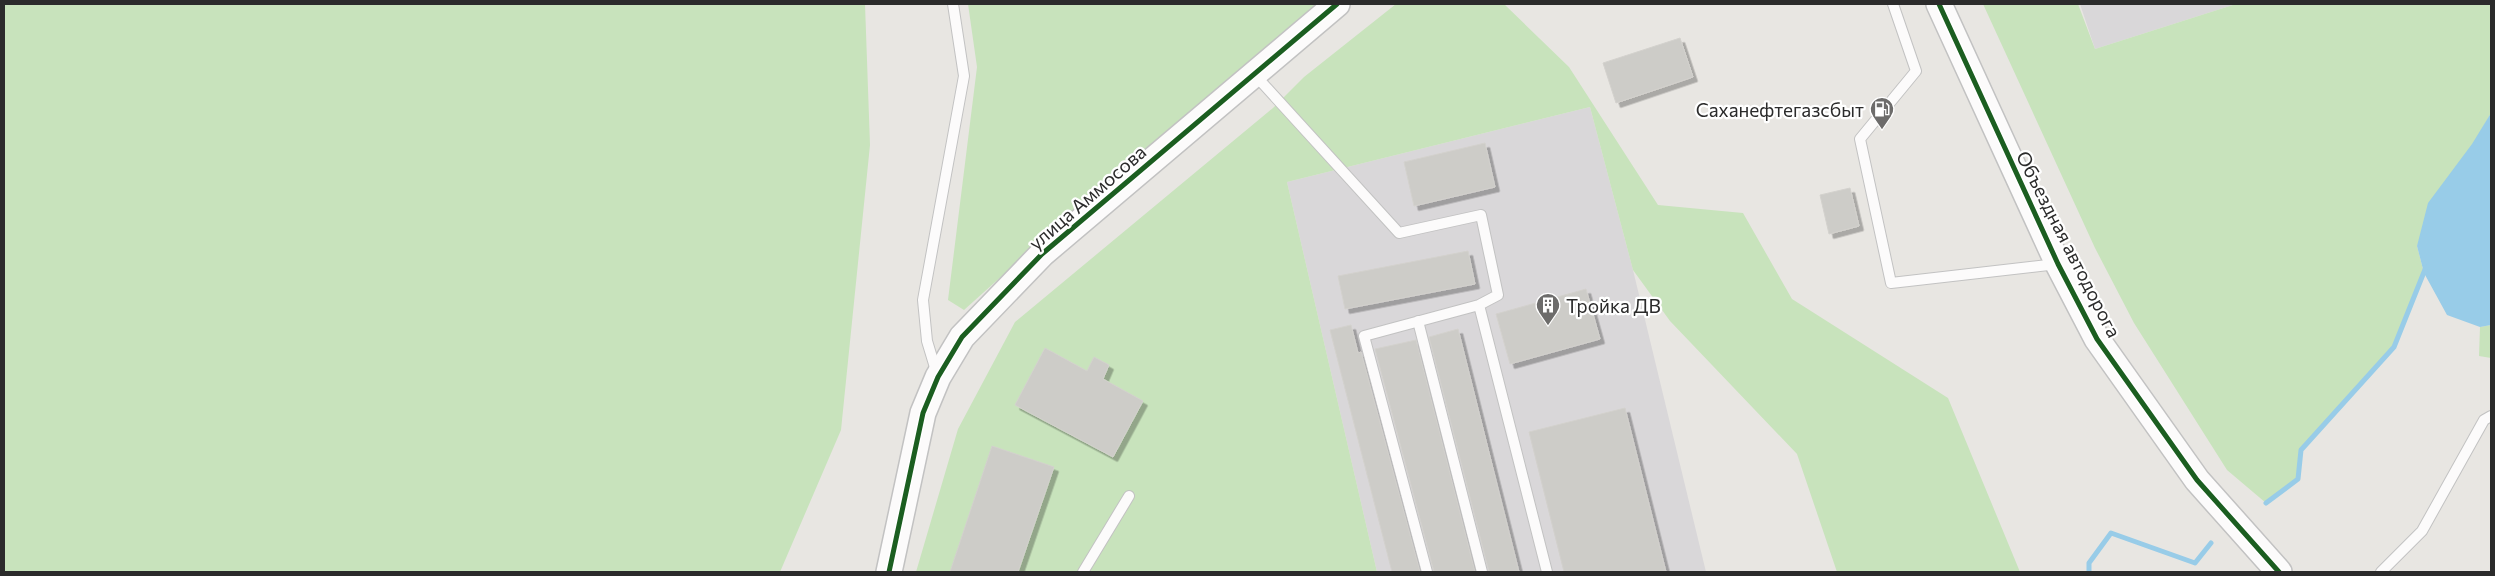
<svg xmlns="http://www.w3.org/2000/svg" width="2495" height="576" viewBox="0 0 2495 576" font-family="Commissioner,sans-serif">
  <style>
    .industrial { fill: #d9d7d9 }
    .green { fill: #c8e3bc }
    .water { fill: #98cce8 }
    .lines { fill: none; stroke-linecap: round; stroke-linejoin: round }
    .stream { stroke: #98cce8; stroke-width: 5 }
    .building { fill: #cdccc8; stroke: #d3d1cd; filter: url(#shadow) }
    .service-casing { stroke: #c2c2c2; stroke-width: 12 }
    .tertiary-casing { stroke: #c2c2c2; stroke-width: 28 }
    .service { stroke: #fcfbfb; stroke-width: 10 }
    .tertiary { stroke: #fcfbfb; stroke-width: 25 }
    .cycleway-casing { stroke: #fff; stroke-width: 8 }
    .cycleway { stroke: #1b5e20; stroke-width: 5 }
    .labels { text-anchor: middle; dominant-baseline: central; stroke-width: 4.5; stroke-linejoin: round; paint-order: stroke }
    .poi-label { font-size: 19px; fill: #2b2b2b; stroke: #fff; text-anchor: end }
    .street-label { font-size: 19px; fill: #2b2b2b; stroke: #fff }
  </style>
  <defs>
    <filter id="shadow"><feDropShadow dx="4.5" dy="4.5" stdDeviation="0" flood-color="#0004"/></filter>
  </defs>
  <rect width="100%" height="100%" fill="#e8e6e2"/>
  <path class="industrial" d="M2080 4H2236L2095 49Z
    M1590 107 1633 270 1706 572H1377L1287 182Z"/>
  <path class="green" d="M4 4H865L870 145 841 430 780 572H4Z
    M968 4H1320L1064 220 964 310 948 300 977 67Z
    M1396 4H1504L1569 67 1658 205 1743 213 1792 299 1948 398 2020 572H1837L1797 454 1670 321 1633 270 1590 107 1287 182 1377 572H916L958 429 1015 322 1273 108 1304 77Z
    M1983 4H2078L2095 49 2236 4H2491V113L2417 246 2424 273 2394 347 2301 450 2298 479 2266 503 2227 470 2134 323 2095 248Z
    M2491 325V358L2479 356 2480 327Z"/>
  <path class="water" d="M2491 113V325L2480 327 2447 315 2424 273 2417 246 2428 203 2472 144Z"/>
  <g class="lines">
    <path class="stream" d="M2266 503 2298 479 2301 450 2394 347 2426 267
      M2089 572V563L2111 533 2195 563 2211 543"/>
  </g>
  <path class="building" d="M1680 38 1693 77 1616 103 1603 63Z
    M1485 143 1495 187 1414 206 1404 162Z
    M1850 188 1859 226 1829 234 1820 195Z
    M1468 251 1475 284 1345 309 1338 276Z
    M1586 289 1600 339 1510 364 1496 314Z
    M1351 325 1358 353 1361 352 1420 572H1392L1330 330Z
    M1458 329 1519 572H1489L1429 337Z
    M1416 340 1475 572H1434L1375 349Z
    M1045 348 1087 371 1094 357 1109 365 1103 379 1143 401 1113 457 1015 405Z
    M1625 408 1666 572H1564L1529 432Z
    M992 446 1054 467 1018 572H950Z"/>
  <g class="lines">
    <g class="service-casing">
      <path id="service" d="M1893 4 1916 71 1860 139 1891 283 2057 264
        M1255 75 1399 233 1481 215 1498 295 1479 305
        M1418 321 1482 572
        M937 374 927 341 923 300 964 76 953 4
        M1083 572 1129 496
        M1427 572 1364 336 1479 305 1547 572
        M2381 572 2422 531 2484 420 2491 416"/>
    </g>
    <g class="tertiary-casing">
      <path id="tertiary" d="M1939 4 2058 264 2097 339 2197 480 2279 572
        M889 572 923 413 938 377 962 337 1042 254 1337 4"/>
    </g>
    <use href="#service" class="service"/>
    <use href="#tertiary" class="tertiary"/>
    <g class="cycleway-casing">
      <path id="cycleway" d="M1939 4 2058 264 2097 339 2197 480 2279 572
        M889 572 923 413 938 377 962 337 1042 254 1337 4"/>
    </g>
    <use href="#cycleway" class="cycleway"/>
  </g>
  <defs>
    <g id="fuel-pin" transform="scale(1.25)"><path d="M0 17L-7.5 6A9.5 9.5 0 1 1 7.5 6Z" fill="#6d6c6b" stroke="#fff"/><path d="M-5.5-6h7V0h2V4h1.3V-2.5L3-4.5l.8-.8L6-3V5H2.5V1h-1V6h-7ZM-4.2-4.7v3.2H.2V-4.7Z" fill="#fff"/></g>
    <g id="building-pin" transform="scale(1.25)"><path d="M0 17L-7.5 6A9.5 9.5 0 1 1 7.5 6Z" fill="#6d6c6b" stroke="#fff"/><path d="M-4-6H4V6H1V3H-1V6H-4ZM-2.5-4.3h1.7v1.8h-1.7ZM.8-4.3h1.7v1.8H.8ZM-2.5-1h1.7V.8h-1.7ZM.8-1h1.7V.8H.8Z" fill="#fff"/></g>
  </defs>
  <g fill-rule="evenodd">
    <use href="#fuel-pin" x="1882" y="109"/>
    <use href="#building-pin" x="1548" y="305"/>
  </g>
  <g class="labels">
    <g class="poi-label">
      <text x="1864" y="109">Саханефтегазсбыт</text>
      <text x="1566" y="305" text-anchor="start">Тройка ДВ</text>
    </g>
    <g class="street-label">
      <text transform="translate(1087 197) rotate(-41)">улица Аммосова</text>
      <text transform="translate(2069 244) rotate(63)">Объездная автодорога</text>
    </g>
  </g>
  <rect width="2495" height="576" fill="none" stroke="#2b2b2b" stroke-width="10"/>
</svg>
